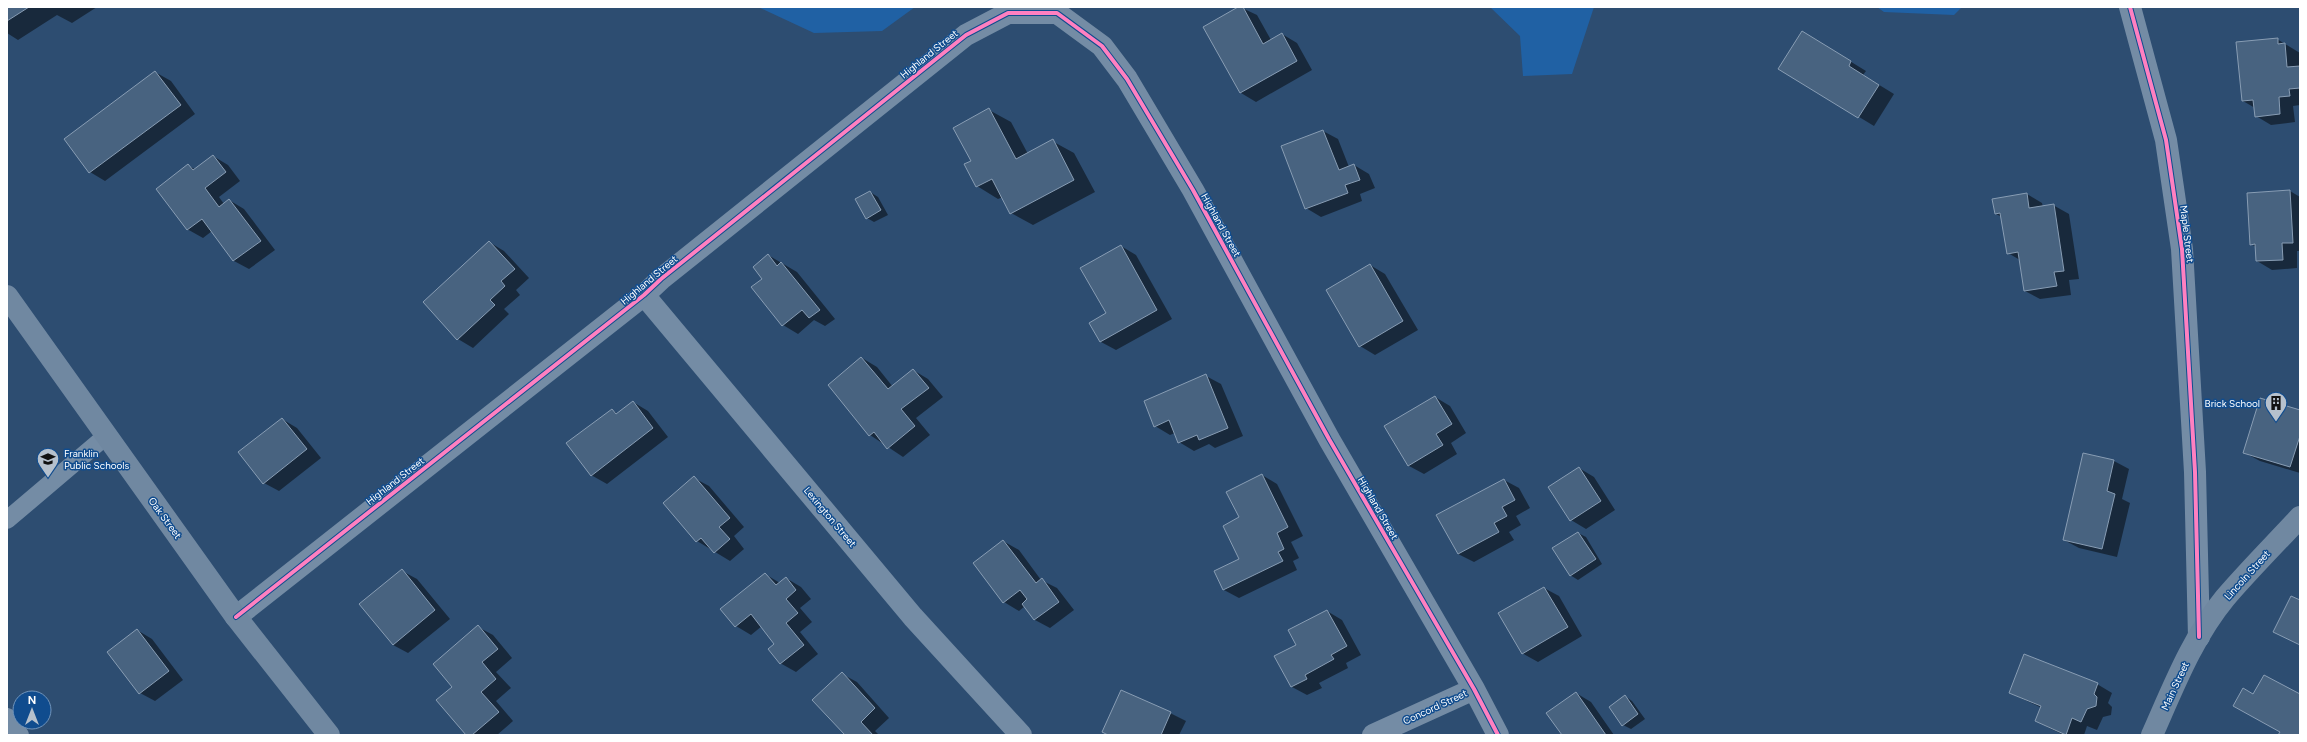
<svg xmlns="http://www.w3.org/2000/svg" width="2307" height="742" viewBox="0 0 2307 742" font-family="Figtree,sans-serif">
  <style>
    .green { fill: #2061a4 }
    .shadow { fill: #0007 }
    .building { fill: #486380; stroke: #889db4 }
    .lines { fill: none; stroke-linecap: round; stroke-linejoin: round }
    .lane { stroke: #748ca5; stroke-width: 18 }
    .street { stroke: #748ca5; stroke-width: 22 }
    .secondary { stroke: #7088a1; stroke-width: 22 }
    .cycleway-casing { stroke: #104c8e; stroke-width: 6 }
    .cycleway { stroke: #ff80c0; stroke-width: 4 }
    .labels { text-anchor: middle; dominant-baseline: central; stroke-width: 3; stroke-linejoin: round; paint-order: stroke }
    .street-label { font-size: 10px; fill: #fff; stroke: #104c8e }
    .poi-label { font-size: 10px; fill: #fff; stroke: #104c8e; text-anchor: end }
  </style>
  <rect width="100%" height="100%" fill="#2d4d71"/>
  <path class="green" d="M758 7H915L882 31 814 33Z
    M1490 7H1594L1572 74 1523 76 1520 36Z
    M1877 7H1962L1954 15 1884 12Z"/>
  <path class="shadow" d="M7 7H97L72 23 57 15 18 40 7 33Z
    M1240 7 1257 15 1271 40 1282 34 1297 43 1312 70 1256 102 1241 93 1204 27Z
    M2277 39 2300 53V105L2293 106 2295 122 2271 125 2256 116 2255 108 2243 101Z
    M1817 41 1866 71 1863 75 1894 94 1874 126 1780 69Z
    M155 72 171 81 195 114 105 181 90 172Z
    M989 110 1011 122 1028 154 1052 141 1074 153 1095 192 1033 225 1011 213 1003 197 998 199 977 186Z
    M1323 131 1338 139 1349 167 1354 165 1369 174 1375 188 1360 194 1362 201 1321 217 1306 208Z
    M213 156 228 165 240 181 219 197 224 204 229 200 244 209 275 250 249 269 234 261 212 231 203 238 187 229 188 166 195 169Z
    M2290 191 2300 197V251H2297V268L2272 270 2257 261 2256 247 2251 244 2248 194Z
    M870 192 878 197 888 215 874 222 867 218Z
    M2027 194 2042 203 2043 207 2053 205 2069 214 2079 279 2069 280 2071 295 2040 299 2025 291 2020 260 2008 253 2002 217 1996 214Z
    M489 242 504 251 529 278 516 290 520 295 504 309 509 314 473 348 458 339 424 302Z
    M1121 246 1136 255 1172 319 1116 350 1101 342 1091 323 1107 314Z
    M768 255 797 272 835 319 825 326 814 320 798 334 783 325 763 279Z
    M1370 265 1385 274 1418 330 1375 355 1360 346Z
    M862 358 877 367 893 387 913 370 928 379 943 397 916 418 930 435 903 457 870 435Z
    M1206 376 1221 384 1243 436 1215 448 1209 444 1194 451 1179 442 1175 433 1170 435 1155 426Z
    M1435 397 1450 406 1466 433 1451 443 1457 454 1424 474 1409 466 1386 427Z
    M633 402 648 411 668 437 607 484 591 475 612 410 618 414Z
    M2300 411V473L2260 461 2245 453Z
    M282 419 297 428 321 458 279 491 264 483Z
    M2084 454 2114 461 2129 469 2122 499 2130 503 2117 557 2079 548 2064 540Z
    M1579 468 1594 477 1615 510 1586 529 1571 520Z
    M1262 475 1277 484 1303 536 1291 542 1299 558 1293 561 1297 570 1239 598 1224 590 1215 572 1240 559Z
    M694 478 709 486 744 527 734 536 744 549 730 561 697 541Z
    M1504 480 1519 488 1530 508 1516 516 1521 525 1509 532 1514 540 1474 562 1458 554Z
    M1578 533 1586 537 1602 564 1578 580 1570 575Z
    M1003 541 1019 550 1041 580 1057 588 1074 610 1050 628 1035 620 1025 606 1019 611 1004 602Z
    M402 571 417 579 450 619 408 653 393 645Z
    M765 574 780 583 786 578 801 587 811 599 800 608 812 622 800 632 818 654 796 672 780 663 776 644 762 626 751 635 736 626Z
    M1544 588 1559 596 1582 636 1538 662 1522 653Z
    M1327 611 1342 620 1361 655 1346 663 1348 668 1319 683 1322 688 1307 695 1292 687 1275 657 1297 645Z
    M478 627 493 635 512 658 496 672 511 688 496 701 513 721 497 735H468L454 687Z
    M137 630 152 639 183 680 155 701 140 693Z
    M842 674 857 682 889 718 875 731 879 735H846Z
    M2097 684 2112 693 2108 703 2112 707 2111 715 2103 717 2097 730 2087 726 2084 735H2064L2051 729 2036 721 2042 708 2010 693Z
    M1576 693 1591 702 1614 735H1563Z
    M1625 696 1632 701 1645 719 1631 729 1623 725Z
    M1170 713 1186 721 1179 735H1109Z"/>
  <path class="building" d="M7 7H29L7 21Z
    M1238 7H1243L1263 44 1282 33 1297 61 1240 93 1203 27Z
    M1802 31 1851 61 1849 66 1879 85 1858 118 1778 69Z
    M2278 38V44L2285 43 2287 67 2300 66V88L2289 89 2290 96 2279 97 2280 114 2255 117 2253 100 2242 101 2236 42Z
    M155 71 181 105 89 173 64 139Z
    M989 108 1016 159 1053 139 1074 180 1010 214 992 179 976 187 964 164 971 161 953 128Z
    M1323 130 1339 170 1354 164 1360 180 1345 185 1348 193 1305 209 1281 146Z
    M213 155 226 172 205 188 219 207 229 199 261 241 233 261 202 219 187 230 156 189 188 164 193 170Z
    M2290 190 2293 243H2282L2283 260 2256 261 2255 244 2250 245 2247 193Z
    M870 191 881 210 866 219 855 199Z
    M2027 193 2029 208 2054 204 2064 271 2054 272 2057 286 2024 291 2018 252 2007 254 2000 213 1995 214 1992 199Z
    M489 241 515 269 501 281 505 286 490 300 495 305 457 340 423 302Z
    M1121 245 1157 310 1100 342 1089 323 1106 313 1080 268Z
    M768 254 777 266 781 262 820 310 809 318 802 310 782 326 751 287 762 279 753 267Z
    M1370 264 1403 321 1359 347 1326 290Z
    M861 357 888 389 913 369 929 388 901 409 915 426 887 449 874 432 869 436 828 385Z
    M1206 374 1228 428 1199 440 1197 435 1178 443 1169 420 1154 427 1144 401Z
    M1435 396 1452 424 1436 434 1443 445 1408 466 1384 426Z
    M2260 398 2300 410V436L2290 467 2243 453Z
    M633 401 653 428 591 476 566 443 612 409 616 414Z
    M282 418 307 449 263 484 238 452Z
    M2083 453 2114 460 2107 491 2115 494 2102 549 2063 540Z
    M1579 467 1601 501 1570 521 1548 487Z
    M1262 474 1288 527 1277 533 1284 549 1278 552 1283 561 1223 590 1214 571 1239 559 1223 526 1239 517 1226 492Z
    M694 476 730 518 719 527 730 539 714 553 701 538 696 542 663 503Z
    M1504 479 1515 500 1502 507 1507 516 1494 523 1499 532 1458 554 1436 515Z
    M1578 532 1596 559 1570 576 1552 548Z
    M1003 540 1036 583 1042 578 1059 602 1034 620 1022 604 1027 599 1020 590 1003 603 973 563Z
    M402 569 435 610 393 645 359 604Z
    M765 573 776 585 786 577 796 590 786 599 798 613 786 623 804 645 780 664 768 649 774 644 751 614 735 627 720 609Z
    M1544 587 1568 627 1522 654 1498 613Z
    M2291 596 2300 600V645L2273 632Z
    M1327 610 1347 646 1331 655 1334 659 1305 675 1307 679 1291 687 1274 656 1296 645 1288 630Z
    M478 625 498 649 482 662 496 679 481 692 499 712 472 735H466L436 700 452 687 433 664Z
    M137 629 169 671 139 694 107 652Z
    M2024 654 2098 683 2094 694 2097 697 2096 706 2087 709 2081 722 2072 718 2066 735 2035 721 2041 706 2009 693Z
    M842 672 875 708 861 722 873 735H845L812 700Z
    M2264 675 2300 694V735H2278L2280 732 2233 706 2243 688 2253 694Z
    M1121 690 1171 712 1161 735H1108L1102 732Z
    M1576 692 1606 735H1562L1546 713Z
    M1625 695 1638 714 1622 726 1609 707Z"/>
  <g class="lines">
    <path class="lane" d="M7 520 106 436
      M7 717 20 735"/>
    <path class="street" d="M2130 7 2166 140 2182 249 2195 472 2199 637
      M644 295 913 617 1021 735
      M236 617 644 295 661 279 966 35 1008 13H1057L1102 46 1127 79 1193 190 1329 439 1474 689 1498 735
      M1373 735 1474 689"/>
    <path class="secondary" d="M7 296 236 617 329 735
      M2152 735C2173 688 2192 638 2225 598 2249 570 2275 544 2300 517"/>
    <g class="cycleway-casing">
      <path id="cycleway" d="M2130 7 2166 140 2182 249 2195 472 2199 637
        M236 617 644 295 661 279 966 35 1008 13H1057L1102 46 1127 79 1193 190 1329 439 1474 689 1498 735"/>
    </g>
    <use href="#cycleway" class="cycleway"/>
  </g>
  <defs>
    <g id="building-pin" transform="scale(1.15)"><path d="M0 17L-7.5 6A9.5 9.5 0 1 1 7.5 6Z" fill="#b6c1cd" stroke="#104c8e"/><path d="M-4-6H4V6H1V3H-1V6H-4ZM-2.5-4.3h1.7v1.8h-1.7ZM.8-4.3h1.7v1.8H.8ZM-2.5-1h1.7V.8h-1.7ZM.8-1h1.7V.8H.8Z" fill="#111"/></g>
    <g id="school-pin" transform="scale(1.15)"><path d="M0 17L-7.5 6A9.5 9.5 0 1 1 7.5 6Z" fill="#b6c1cd" stroke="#104c8e"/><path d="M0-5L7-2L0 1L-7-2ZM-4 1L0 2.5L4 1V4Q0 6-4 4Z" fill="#111"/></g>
  </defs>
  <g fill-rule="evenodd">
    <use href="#building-pin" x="2276" y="403"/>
    <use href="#school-pin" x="48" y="459"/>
  </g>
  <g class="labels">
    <g class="street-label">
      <text transform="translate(929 54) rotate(-39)">Highland Street</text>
      <text transform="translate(1221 225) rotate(61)">Highland Street</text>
      <text transform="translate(2187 234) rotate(83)">Maple Street</text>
      <text transform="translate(649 280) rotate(-40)">Highland Street</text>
      <text transform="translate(395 481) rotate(-38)">Highland Street</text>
      <text transform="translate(1378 508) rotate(60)">Highland Street</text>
      <text transform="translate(830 517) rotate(50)">Lexington Street</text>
      <text transform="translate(165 518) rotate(54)">Oak Street</text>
      <text transform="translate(2247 575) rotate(-48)">Lincoln Street</text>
      <text transform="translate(2175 686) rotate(-65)">Main Street</text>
      <text transform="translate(1435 707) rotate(-25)">Concord Street</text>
    </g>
    <g class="poi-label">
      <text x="2260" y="403">Brick School</text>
      <text x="64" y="453" text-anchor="start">Franklin<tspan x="64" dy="12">Public Schools</tspan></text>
    </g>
  </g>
  <rect width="2307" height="742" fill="none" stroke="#ffffff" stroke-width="16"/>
  <g transform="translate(32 710)"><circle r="19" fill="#104c8e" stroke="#7094bb"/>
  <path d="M0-3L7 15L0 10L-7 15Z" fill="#b6c1cd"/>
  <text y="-6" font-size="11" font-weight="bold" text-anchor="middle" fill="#ffffff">N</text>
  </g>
</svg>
